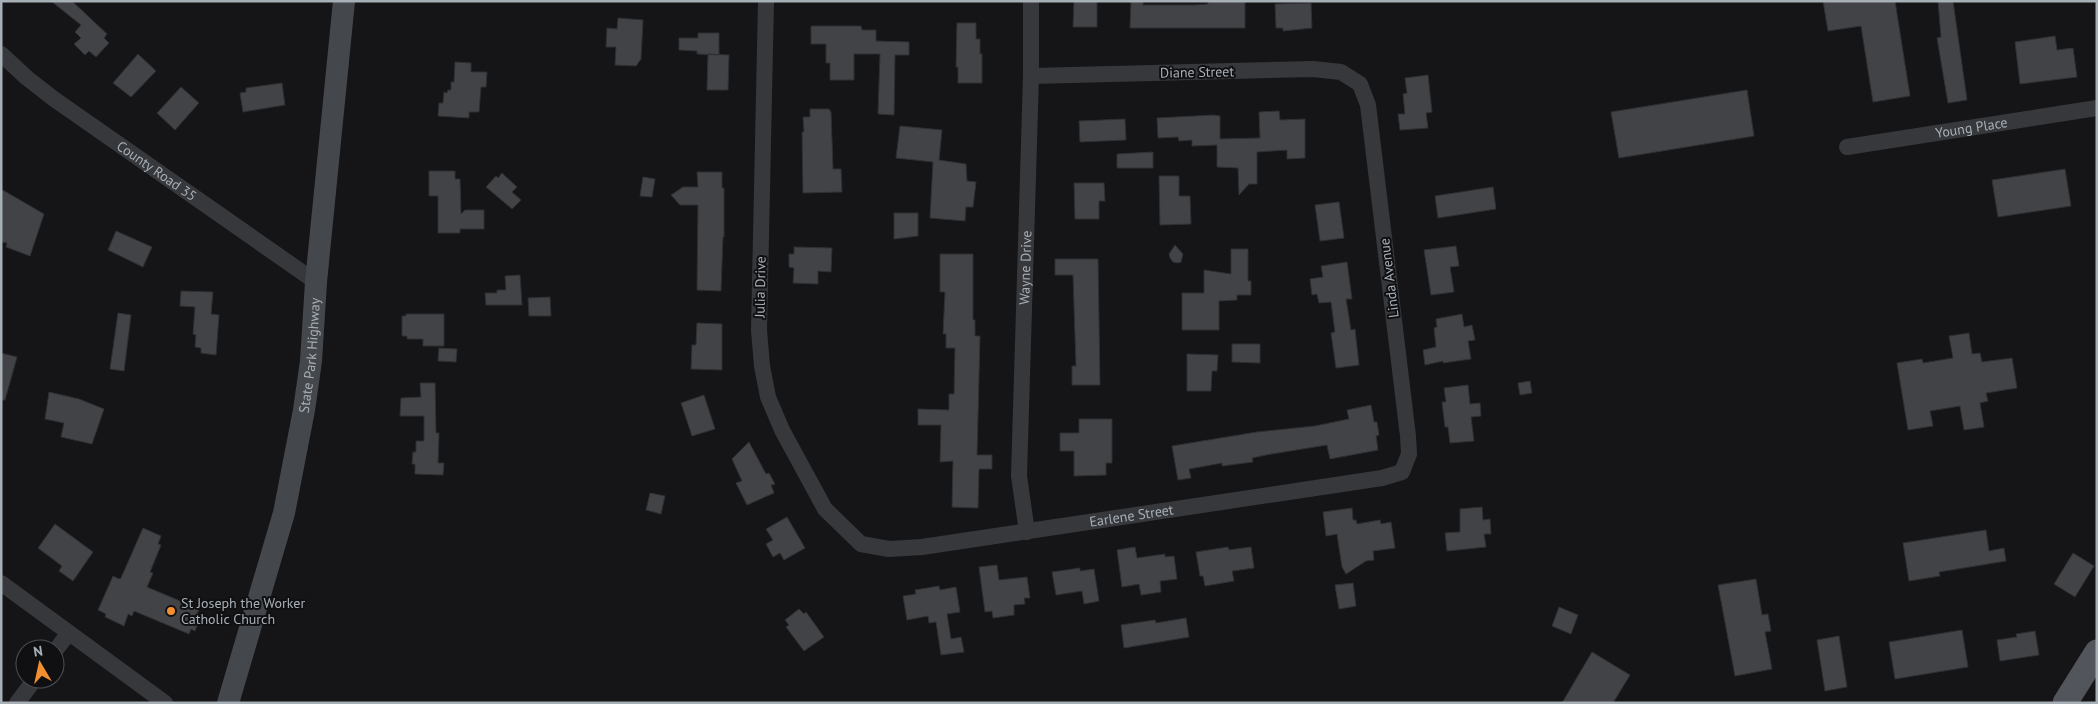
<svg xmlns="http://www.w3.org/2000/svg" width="2098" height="704" viewBox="0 0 2098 704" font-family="'PT Sans',sans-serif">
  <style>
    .building { fill: #414347; stroke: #2f3033 }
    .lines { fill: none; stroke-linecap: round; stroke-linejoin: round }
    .street { stroke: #36383c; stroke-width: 16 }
    .secondary { stroke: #44474c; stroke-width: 22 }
    .primary { stroke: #52555b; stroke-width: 25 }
    .poi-dot { fill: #f48f30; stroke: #101012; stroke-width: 2 }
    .labels { text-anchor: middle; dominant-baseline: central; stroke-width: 4; stroke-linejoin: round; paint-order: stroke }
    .street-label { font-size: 14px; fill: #a7afb7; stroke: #101012 }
    .poi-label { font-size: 14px; fill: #a7afb7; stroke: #101012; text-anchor: start }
  </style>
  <rect width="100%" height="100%" fill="#151517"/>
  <path class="building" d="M51 1H72L107 34 104 38 109 43 96 57 89 51 85 55 74 44 81 38 75 32 81 25Z
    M1074 1H1097V27H1073Z
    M1131 1H1143V5H1195L1208 4V1H1245V28H1130Z
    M1823 1H1895L1910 96 1873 102 1861 26 1828 31Z
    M1938 1H1953L1967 100 1948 103 1937 38 1941 37Z
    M1311 3 1312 28 1283 31V28H1276L1275 4Z
    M618 18 643 20 641 59 636 66 615 65 616 47H606L607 28 617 29Z
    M957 23H976V39H980V54H982V83H958V67H956Z
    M811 26H861L862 30H876V41L909 42V55H895L894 115 878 114 880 54H854V80H830V63H826V44H811Z
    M698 33H719V55L697 54V51L679 50V38H698Z
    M2055 36 2057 50 2073 48 2077 77 2020 84 2015 42Z
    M138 54 156 71 131 97 113 83Z
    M708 54 729 55 728 90H707Z
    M455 62 471 63V72H487L486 87H481L479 112H469V118L438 116 439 103H443L444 92 447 93 448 90H451V82H454Z
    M1428 75 1432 112 1426 113 1428 128 1400 130 1398 114H1405L1403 94 1407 93 1405 78Z
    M282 83 285 105 243 112 240 93 246 92V88Z
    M181 87 199 103 175 130 157 113Z
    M1747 90 1754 136 1619 158 1611 112Z
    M810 109H829L831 112 833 169H841L842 192 803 193 802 132H804L803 117H810Z
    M1279 111 1280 120 1305 119V158L1287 159V150L1257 152V184H1249L1239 195 1238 168 1217 167V145L1192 146V140L1179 141 1178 137 1158 138 1157 118 1214 115 1220 116V139L1260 138 1259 112Z
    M1125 119 1126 140 1080 142 1079 121Z
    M900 126 942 130 939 160 966 164 967 181 976 182 973 207H966L965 221 930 218 933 162 896 158Z
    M1153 152V168H1117V154Z
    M2065 169 2071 206 1998 217 1992 180Z
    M429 171H455V179H460L461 214 465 210H484V229H460V233H438V196H429Z
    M697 172H722V188H724V237H723L721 291 697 290 698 205H680L671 195 683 187H698Z
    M502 173 517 187 512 192 521 200 512 209 486 187 496 176 498 178Z
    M1159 176H1179V196H1190L1191 224 1160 225Z
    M643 177 655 179 652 197 640 196Z
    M1074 183H1104L1105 201H1099V219H1075Z
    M1493 187 1496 209 1438 218 1435 196Z
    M1 189 44 214 30 256 6 247 7 243 1 242Z
    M1339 202 1344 238 1320 241 1315 205Z
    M894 213H918V236L894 239Z
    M116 231 152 247 143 267 108 250Z
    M1175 245 1183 254 1181 262 1178 263 1173 262 1170 258 1169 254Z
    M1456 246 1459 266 1450 267 1454 292 1431 295 1424 250Z
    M794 247 832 248 831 272 818 271V284L793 283 794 268 789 267V254H794Z
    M1231 249H1248V281H1251V295H1237V300L1219 301V330H1182V293H1204V270L1231 274Z
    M940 254H973V320H975V336H980L977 455H992V469H979L978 508 952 507 953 461 940 462 941 425H918V409L949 410V394H954L955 348H946V334H943L945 292H940Z
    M1055 259H1098L1100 385H1072V366H1076L1073 275H1055Z
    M1347 262 1352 299H1346L1351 330 1355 329 1359 365 1336 368 1331 333 1335 332 1331 302 1319 303 1317 294 1312 295 1310 279 1323 277 1321 266Z
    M520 275 522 305H486L485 293H497V290H506L505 276Z
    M181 291 213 292 211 314 219 315 216 355 201 353V348L195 347 196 335 193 334 195 307 180 306Z
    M550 297 551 316H529L528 298Z
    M118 313 131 315 124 371 110 369Z
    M406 314H444V346H423V339H407V336H402V316H406Z
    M1462 314 1464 327 1472 325 1475 340 1468 341 1471 359 1443 363V361L1425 365 1423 350 1436 347 1434 328 1437 327 1436 319Z
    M697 323 722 324V370L691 369 692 345H696Z
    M1969 333 1972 354 1980 353 1982 362 2012 358 2017 388 1986 393 1988 401 1980 403 1984 427 1964 430 1960 406 1930 411 1933 426 1908 430 1897 363 1922 359 1923 363 1953 358 1949 336Z
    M1232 344H1260V363L1232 362Z
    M439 348 457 349 456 362 438 361Z
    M1 353 17 357 5 400H1Z
    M1187 354 1218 355 1217 371H1212L1211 391H1187Z
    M1530 381 1532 393 1520 395 1518 383Z
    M420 383H435L436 433H439L438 463H444L443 475 415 474V464H412L413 452H416V441H424V416H400L401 398 421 397Z
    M1468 385 1470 404 1480 403 1481 416 1471 417 1474 441 1450 443 1448 427H1445L1442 402H1446L1444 388Z
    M49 392 79 399 104 409 92 444 61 437 64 423 45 419Z
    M704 395 715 429 692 436 681 403Z
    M1371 405 1374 422H1377L1379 435 1376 436 1378 450 1330 459 1327 445 1266 455 1252 458 1253 462 1222 466V463L1189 469 1191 478 1178 480 1172 446 1257 432 1315 426 1349 419 1347 410Z
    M1079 419H1112V463H1106V475L1074 476V451H1060V433H1079Z
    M749 442 766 474 769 473 775 484 771 485 774 493 747 505 736 483 742 481 732 459Z
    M650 493 665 496 661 514 646 510Z
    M1482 507 1483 520 1490 519 1491 534H1484L1486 547 1447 551 1445 533 1460 532V509Z
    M1352 508 1353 520H1356L1357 524 1380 520 1381 524 1391 522 1395 548 1373 551 1374 560 1366 561 1346 574 1342 567 1337 534 1326 536 1323 512Z
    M787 517 805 548 784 560 780 553 773 557 766 544 773 540 766 529Z
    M55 524 93 552 73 581 59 571 62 566 38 548Z
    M143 528 161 536 158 544 161 545 150 572 153 573 147 587 199 609 197 614 201 615 195 631 191 629 189 634 134 611 132 616 128 614 124 626 105 617 106 614 98 610 113 576 119 579 121 578Z
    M1986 530 1989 551 2004 548 2006 561 1939 572 1940 576 1909 581 1903 543Z
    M1135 547 1137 558 1165 554V557L1174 556 1177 579 1160 581 1161 592 1141 595 1139 584 1122 587 1117 550Z
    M1228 547 1229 550 1251 547 1254 568 1232 571 1234 581 1205 586 1203 576H1200L1196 552Z
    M2073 553 2094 566 2075 597 2054 584Z
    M997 565 999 580 1027 577 1030 598H1024L1025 604 1014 605V615L993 618 992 611 985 612 979 567Z
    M1080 568V571L1094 569 1099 601 1084 604 1082 591 1056 595 1052 572Z
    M1756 579 1762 615 1768 614 1771 631 1765 632 1772 669 1735 676 1718 585Z
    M1353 583 1356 606 1339 609 1335 585Z
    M939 586 940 590 956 587 960 612 947 614 951 639 961 637 964 652 941 655 936 622 929 623 928 616 907 620 903 596 916 594 915 590Z
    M1559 607 1578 615 1571 634 1552 626Z
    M799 609 804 614 806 612 824 637 804 651 786 627 789 625 785 620Z
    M1186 618 1189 637 1124 648 1121 625 1155 620 1156 623Z
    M1962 630 1968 667 1895 679 1889 642Z
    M2035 631 2039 655 2000 661 1997 640 2017 637 2016 634Z
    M1839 636 1847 687 1825 691 1817 640Z
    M1592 652 1630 675 1613 703H1562Z"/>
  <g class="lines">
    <g class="street">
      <path id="s1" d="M766 1 759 330 762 366 768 397 782 430 825 509 861 544 889 549 922 547 1382 478 1402 472 1409 454 1408 436 1368 105 1360 84 1341 72 1313 69 1031 76"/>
      <path id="s2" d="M1 54 27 78 54 99 316 282"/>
      <path id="s3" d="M1847 147 2097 108"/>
      <path id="s4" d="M1027 532 1019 476 1031 76V1"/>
      <path d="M1 583 165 703"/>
      <path d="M55 651 68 634"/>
      <path d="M17 703 35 679"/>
    </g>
    <path class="secondary" id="s5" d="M228 703 284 513 304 410 311 361 316 282 344 1"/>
    <path class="primary" d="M2065 703 2097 652"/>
  </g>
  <circle class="poi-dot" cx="171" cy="611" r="5"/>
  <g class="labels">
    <g class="street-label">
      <text transform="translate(1197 72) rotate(-1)">Diane Street</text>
      <text stroke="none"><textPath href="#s3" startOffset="126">Young Place</textPath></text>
      <text stroke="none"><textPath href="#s2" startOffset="195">County Road 35</textPath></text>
      <text stroke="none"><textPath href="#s4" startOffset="265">Wayne Drive</textPath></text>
      <text transform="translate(1389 278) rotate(-97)">Linda Avenue</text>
      <text transform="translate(760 287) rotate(-89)">Julia Drive</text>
      <text stroke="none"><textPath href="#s5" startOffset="358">State Park Highway</textPath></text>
      <text stroke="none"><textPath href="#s1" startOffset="846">Earlene Street</textPath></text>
    </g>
    <g class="poi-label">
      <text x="181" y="603">St Joseph the Worker<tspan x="181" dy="16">Catholic Church</tspan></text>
    </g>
  </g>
  <rect width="2098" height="704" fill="none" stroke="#a7afb7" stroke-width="5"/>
  <g transform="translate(40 664) rotate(351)"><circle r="24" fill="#101012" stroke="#4c5054"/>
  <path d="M0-4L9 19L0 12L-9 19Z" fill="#f48f30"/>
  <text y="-8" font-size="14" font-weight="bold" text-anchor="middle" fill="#a7afb7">N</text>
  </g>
</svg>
